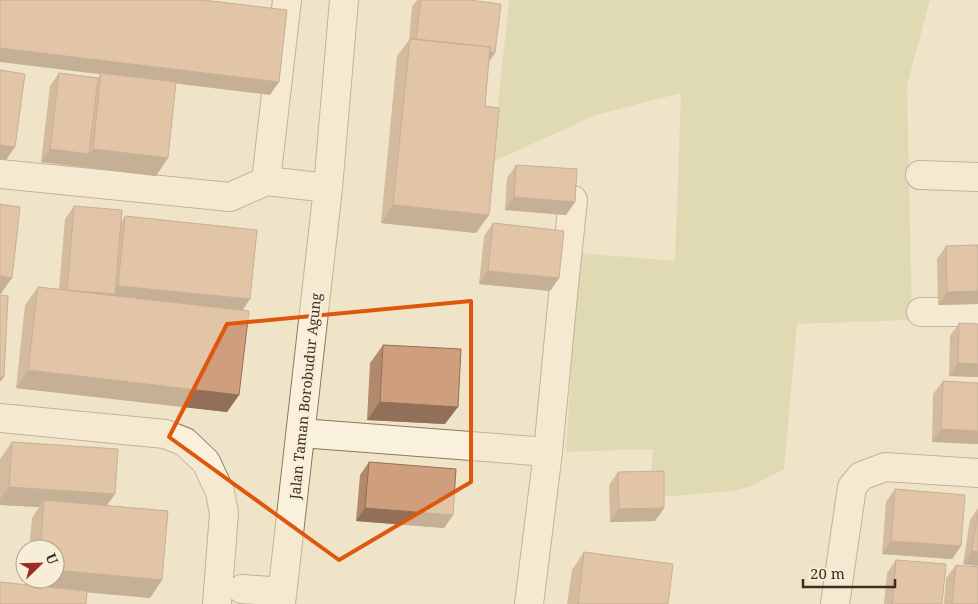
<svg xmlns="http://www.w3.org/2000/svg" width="978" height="604" viewBox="0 0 978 604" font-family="'Noto Serif',serif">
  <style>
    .green { fill: #c9cf9b }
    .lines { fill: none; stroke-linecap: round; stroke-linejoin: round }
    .minor-casing { stroke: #8d765c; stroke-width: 30 }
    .minor { stroke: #faf1dc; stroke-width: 28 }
    .wall { fill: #b2896c }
    .shaded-wall { fill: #916f58 }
    .building { fill: #cf9f7d; stroke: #916f58 }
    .marked { fill: none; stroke: #df570d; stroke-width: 4; stroke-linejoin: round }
    .labels { text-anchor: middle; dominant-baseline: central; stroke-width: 5; stroke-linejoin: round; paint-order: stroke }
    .street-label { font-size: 14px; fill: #3d2e20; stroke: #f7eed8 }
  </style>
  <rect width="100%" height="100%" fill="#f0e4c8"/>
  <path class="green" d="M509 0H930L907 85 912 320 797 324 784 469 751 486 734 491 649 498 653 449 566 452 578 253 675 261 681 93 596 115 492 162Z"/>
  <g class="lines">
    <g class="minor-casing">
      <path id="minor" d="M0 174 230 197 266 181 328 188
        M920 175 978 177
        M266 181 287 0
        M921 312H978
        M0 418 165 434 185 442 206 462 220 492 224 513 217 604
        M301 433 548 452
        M242 589 270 591 282 593
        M281 604 328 188 344 0
        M529 604 548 452 563 295 573 200
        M835 604 852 487 861 476 885 467 978 473"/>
    </g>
    <use href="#minor" class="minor"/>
  </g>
  <path class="wall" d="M417 0H469L495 53 489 61 485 106 476 233 381 223 397 56 409 40 412 7Z
    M59 73 98 78 100 74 270 95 176 83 156 176 41 162 50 86Z
    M516 165 575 202 566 215 505 210 507 178Z
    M74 206 122 221 125 216 250 299 242 311 239 395 227 412 16 388 25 305 38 287 59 289 65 219Z
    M493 223 559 278 550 291 479 284 484 236Z
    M946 246 978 304 938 305 937 259Z
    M959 323 978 377 949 376 950 336Z
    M383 345 445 424 367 420 370 363Z
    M943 381 978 383V444L932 442 933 394Z
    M12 442 115 494 106 506 162 580 150 598 26 585V579H55V549H29L32 518 39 507 0 505V459Z
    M369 462 453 515 444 528 356 521 360 475Z
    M618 472 664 508 655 521 610 522 609 485Z
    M895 489 961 546 952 559 882 554 886 502Z
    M978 508V566L963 564 970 520Z
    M584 552 668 604H567L572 570Z
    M896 560 942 604H884L887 573Z
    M956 565 978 604H944L946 578Z"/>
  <path class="shaded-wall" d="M416 43 495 53 486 66Z
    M0 48 279 82 270 95 0 62Z
    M0 145 15 147 6 160 0 159Z
    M50 149 89 154 93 149 168 158 156 176 41 162Z
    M514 197 575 202 566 215 505 210Z
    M393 205 489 215 476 233 381 223Z
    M488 271 559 278 550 291 479 284Z
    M0 276 12 278 0 295Z
    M118 286 250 299 241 312 67 290 112 294Z
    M978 291V304L938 305 947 292Z
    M958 363 978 364V377L949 376Z
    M28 370 239 395 227 412 16 388Z
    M0 377H4L0 382Z
    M380 402 458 407 445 424 367 420Z
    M941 429 978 431V444L932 442Z
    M9 487 115 494 102 512 44 500 39 507 0 505V499Z
    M365 508 453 515 444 528 356 521Z
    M664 508 655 521 610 522 619 509Z
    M891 541 961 546 952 559 882 554Z
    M972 551 978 552V566L963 564Z
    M55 570 162 580 150 598 26 587 31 579H55Z"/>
  <path class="building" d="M0 0H203L287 10 279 82 0 48Z
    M421 0H469L501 4 495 53 490 52V47L416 39Z
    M410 39 490 47 485 106 499 108 489 215 393 205Z
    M0 70 25 74 15 147 0 145Z
    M59 73 98 78 89 154 50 149Z
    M101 73 176 82 168 158 93 149Z
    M516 165 577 169 575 202 514 197Z
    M0 204 20 207 12 278 0 276Z
    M74 206 122 210 115 294 67 290Z
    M125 216 257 230 250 299 118 286Z
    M493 223 564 231 559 278 488 271Z
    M978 245V291L947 292 946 246Z
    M38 287 249 311 239 395 28 370Z
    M0 295 8 296 4 377H0Z
    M959 323 978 324V364L958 363Z
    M383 345 461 349 458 407 380 402Z
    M943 381 978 383V431L941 429Z
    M12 442 118 449 115 494 9 487Z
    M369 462 456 469 453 515 365 508Z
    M664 471V508L619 509 618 472Z
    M895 489 965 495 961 546 891 541Z
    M44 500 168 511 162 580 55 570V549H40Z
    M978 513V552L972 551Z
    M584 552 673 564 668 604H578Z
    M896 560 946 564 942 604H892Z
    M956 565 978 567V604H952Z
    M0 582 87 591 86 604H0Z"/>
  <path d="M0 0H978V604H0ZM471 301V482L339 560 169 437 227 324Z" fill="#f0e4c8" fill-opacity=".55" fill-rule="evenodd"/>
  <path class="marked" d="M471 301V482L339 560 169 437 227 324Z"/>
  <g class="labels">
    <g class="street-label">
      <text transform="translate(305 396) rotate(-84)">Jalan Taman Borobudur Agung</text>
    </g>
  </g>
  <g transform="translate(40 564) rotate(67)"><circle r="24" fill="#f7eed8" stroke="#ada18e"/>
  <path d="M0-4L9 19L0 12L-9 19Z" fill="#9e2a2b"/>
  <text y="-8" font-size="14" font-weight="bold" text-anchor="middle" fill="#3d2e20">U</text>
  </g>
  <path d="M803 579v8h92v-8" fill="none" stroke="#3d2e20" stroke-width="2.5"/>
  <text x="810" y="579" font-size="15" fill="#3d2e20" stroke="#f7eed8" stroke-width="4" paint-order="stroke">20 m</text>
</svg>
